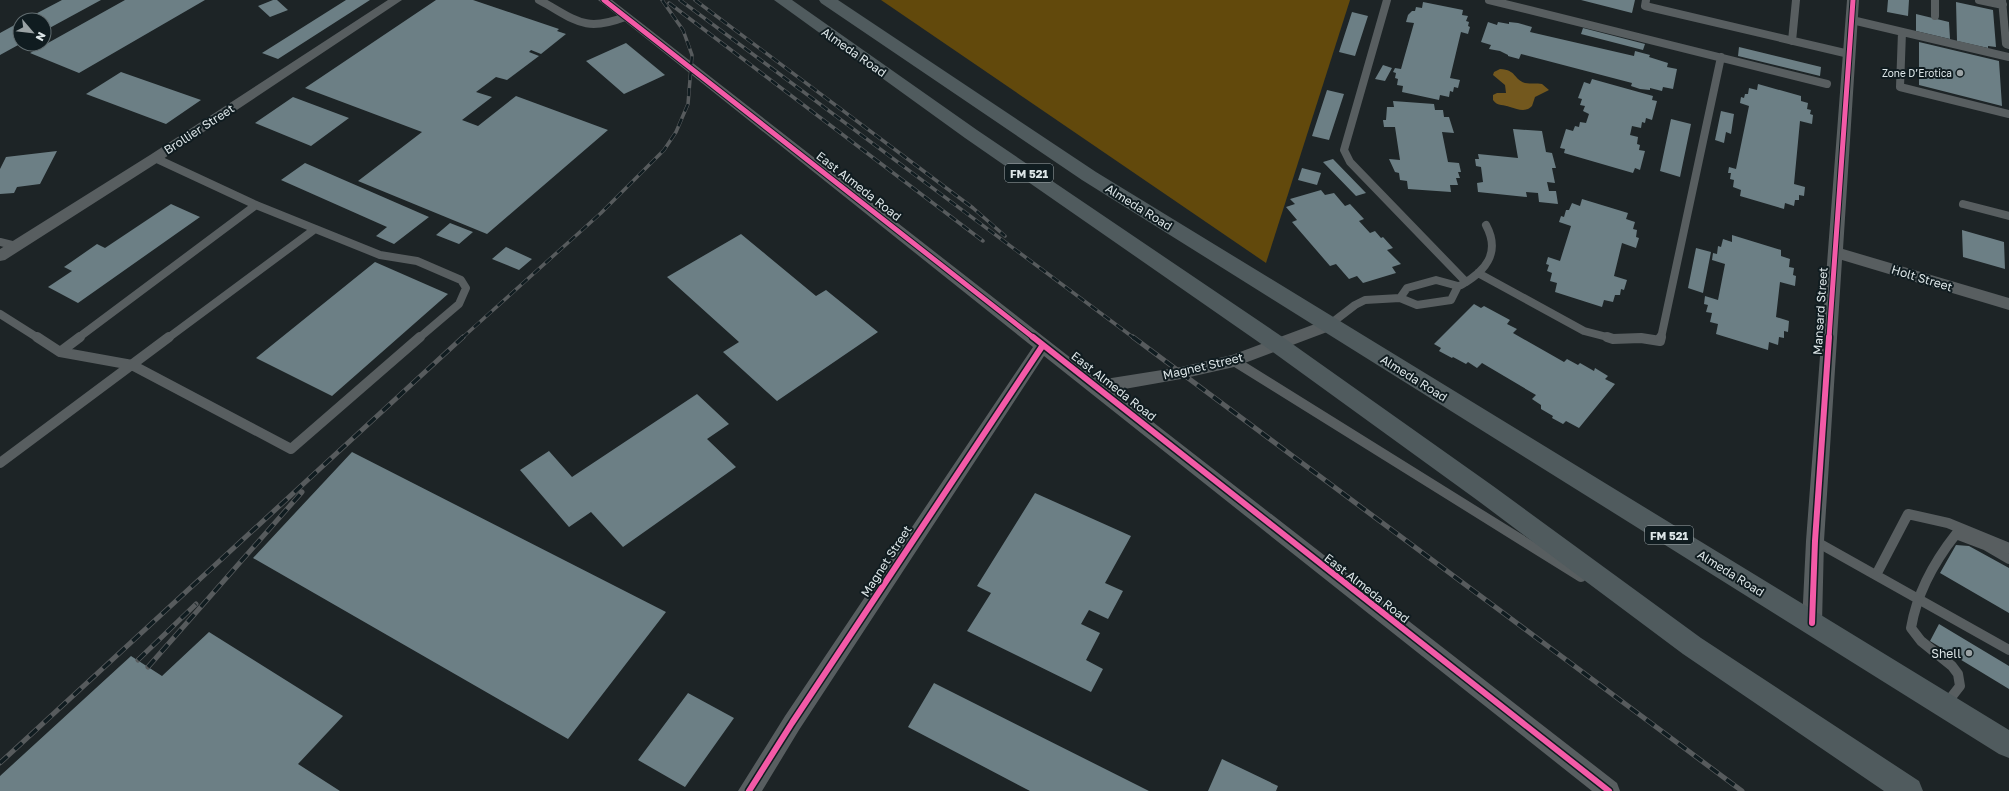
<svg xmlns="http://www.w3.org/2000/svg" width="2009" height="791" viewBox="0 0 2009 791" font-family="'Golos Text',sans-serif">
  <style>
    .forest { fill: #62490c }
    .water { fill: #73581e }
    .building { fill: #6c7f85 }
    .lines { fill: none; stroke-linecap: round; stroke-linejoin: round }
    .service-far1 { stroke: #585e60; stroke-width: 8 }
    .service { stroke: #585e60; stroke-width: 10 }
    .minor { fill: #585e60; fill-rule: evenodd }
    .primary { fill: #505b5e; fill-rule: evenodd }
    .rail-far1-casing { stroke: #575b5d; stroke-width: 3.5 }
    .rail-casing { stroke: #575b5d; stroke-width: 5 }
    .rail-far1 { stroke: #101c20; stroke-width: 2.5; stroke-dasharray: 8; stroke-linecap: butt }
    .rail { stroke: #101c20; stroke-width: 3.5; stroke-dasharray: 10; stroke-linecap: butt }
    .cycleway-far1-casing { stroke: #101c20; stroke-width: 7 }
    .cycleway-casing { stroke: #101c20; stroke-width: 9 }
    .cycleway-far1 { stroke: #f35aa7; stroke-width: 5 }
    .cycleway { stroke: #f35aa7; stroke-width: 6 }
    .poi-dot { fill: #9aa2a4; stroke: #101c20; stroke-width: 1.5 }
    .labels { text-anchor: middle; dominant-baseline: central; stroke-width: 4; stroke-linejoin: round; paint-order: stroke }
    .far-poi-label { font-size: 10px; fill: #dde6e8; stroke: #101c20; text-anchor: end }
    .shield { fill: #101c20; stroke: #a0a9ac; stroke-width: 1 }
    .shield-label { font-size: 11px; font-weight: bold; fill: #dde6e8 }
    .street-label { font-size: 12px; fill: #dde6e8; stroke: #101c20 }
    .poi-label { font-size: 12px; fill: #dde6e8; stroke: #101c20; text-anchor: end }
  </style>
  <rect width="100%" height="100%" fill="#1d2426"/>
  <path class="forest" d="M881 0H1350L1266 263Z"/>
  <path class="water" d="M1500 69C1517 70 1513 79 1525 83 1531 84 1537 83 1542 84L1549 90 1535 97 1532 106C1525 113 1518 109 1510 107 1504 104 1498 107 1493 100V95L1497 93H1506L1505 85 1493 75 1494 72Z"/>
  <path class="building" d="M62 0H101L44 31V20H24Z
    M125 0H205L79 73 30 53Z
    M273 0H277L288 10 270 17 258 6Z
    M346 0H370L278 59 262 53Z
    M436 0H473L559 29 557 31 566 34 541 54 531 50 529 52 539 56 507 80 496 77 476 92 492 97 462 120 478 126 516 96 608 130 487 234 358 181 422 132 305 88Z
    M1581 0H1635L1632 13Z
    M1888 0H1909L1908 16 1887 12Z
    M1423 2 1463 10 1462 15 1468 16 1466 21 1469 22 1468 26 1470 27 1468 34 1461 32 1450 78 1460 80 1458 88 1454 87 1453 92 1450 91 1449 97 1440 95 1439 100 1402 92 1403 86 1397 85 1398 79 1395 78 1396 73 1393 72 1395 68 1401 69 1414 23 1406 22 1408 15 1412 11H1415L1416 7 1422 8Z
    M1956 2 1993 10 1996 47 1988 46V48L1957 41Z
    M1352 12 1368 16 1355 56 1339 52Z
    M1916 14 1949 22 1950 39 1916 31Z
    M20 22V44L0 55V33Z
    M1488 22 1497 25 1498 22 1509 24V22L1518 23 1532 27 1530 32 1634 56 1635 51 1650 55 1649 57 1668 63 1667 67 1677 69 1673 89 1663 87 1662 91 1650 88V90L1640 89 1631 86 1632 83 1521 54 1519 59 1508 56V55L1500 51 1489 49 1491 45 1481 42Z
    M1583 28 1645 44 1643 50 1581 34Z
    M1919 42 1999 61 2002 106 1919 85Z
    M626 43 665 75 624 94 586 61Z
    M1739 47 1821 67 1820 76 1738 56Z
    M1383 65 1392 68 1385 81 1375 79Z
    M121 72 201 100 166 124 86 94Z
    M1592 79 1653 96 1652 100 1657 101 1652 120 1646 118 1645 123 1642 122 1641 128 1632 126 1630 135 1638 137 1637 144 1640 145 1639 150 1645 151 1640 170 1635 168 1633 173 1564 153 1565 149 1560 148 1566 129 1573 131 1575 126 1579 127 1580 122 1586 123 1589 114 1583 111 1585 106 1580 105 1582 99 1578 98 1584 82 1590 84Z
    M1758 84 1801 96V101L1808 103 1807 109 1811 110 1810 114 1813 115 1812 124 1800 121 1794 184 1805 187 1804 196 1799 195V200H1795L1794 206 1785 203 1784 209 1740 196 1741 190 1733 187 1734 180 1730 179 1731 173H1728L1729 167 1736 169 1749 106 1740 103 1741 97 1744 98 1745 94H1748L1749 88 1757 90Z
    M1327 90 1344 94 1329 140 1312 136Z
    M293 97 349 118 311 146 255 123Z
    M1393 101 1434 104 1435 110H1443L1444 117H1449L1454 133 1442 132 1448 162 1459 163 1461 172H1458L1460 178H1456L1458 185H1450L1451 192 1408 189 1407 181 1400 180 1399 173 1395 172 1389 159 1400 160 1395 127H1384L1383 120H1386L1387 107H1394Z
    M1721 111 1734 114 1731 134 1726 132 1724 143 1715 140Z
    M1671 119 1691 124 1680 177 1660 171Z
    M1513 129 1542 131 1546 152 1552 153 1556 168H1552L1555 183 1547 182 1549 191H1556L1558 204 1539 202 1538 193 1526 192 1527 197 1478 192 1477 183 1483 182 1481 167 1476 166 1475 159H1479L1478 154 1518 158Z
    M57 151 40 184 17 187 14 193 0 194V169L6 157Z
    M1333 159 1366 193 1356 196 1323 162Z
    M305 163 429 217 394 244 376 236 387 227 281 180Z
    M1302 168 1321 173 1317 185 1298 180Z
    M1321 190 1325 195 1334 193 1345 206 1350 204 1364 219 1359 221 1370 233 1375 231 1381 238 1383 237 1393 248 1387 250 1401 264 1392 267 1396 273 1363 283 1357 276 1349 279 1336 264 1330 266 1292 222 1297 220 1286 207 1295 204 1290 199Z
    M1582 199 1628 213 1626 219 1635 222 1633 229 1637 230 1636 237 1639 238 1636 248 1622 243 1614 276 1627 280 1624 290 1621 289 1620 295H1615L1613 302 1604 300 1602 307 1555 292 1557 283 1550 281 1552 273 1547 271 1549 265 1546 264 1548 257 1560 261 1571 226 1559 222 1561 216 1564 217 1566 210H1569L1572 203 1580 206Z
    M171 204 200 217 78 303 48 287 72 271 64 267 97 244 105 248Z
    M450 223 473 232 459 244 436 235Z
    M1962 230 2004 242 2005 269 1963 257Z
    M741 234 816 296 826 290 878 332 777 401 723 352 739 342 667 277Z
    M1732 235 1781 250V256L1790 259 1789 267 1794 268 1793 275 1796 276 1795 286 1780 282 1776 317 1789 321 1788 332 1784 331V338L1779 337 1778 345 1769 342 1768 350 1716 334 1718 324 1710 322 1712 313 1706 312 1708 305 1704 304 1705 296 1718 300 1725 264 1712 260 1713 253 1717 254 1718 246 1721 247 1723 239 1732 242Z
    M506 247 532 259 519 270 492 259Z
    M1696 248 1711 252 1703 293 1688 288Z
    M375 262 448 294 332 396 256 358Z
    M1474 304 1481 308 1484 306 1510 320 1507 324 1517 329 1513 333 1564 362 1567 359 1578 365 1580 363 1594 371 1595 368 1608 376 1605 379 1615 384 1579 428 1566 421 1563 424 1552 418 1553 416 1541 409V405L1532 399 1536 395 1482 363 1477 368 1468 362 1466 364 1453 357 1452 358 1439 351 1441 348 1434 344Z
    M697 394 729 424 707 439 736 467 623 547 591 512 569 527 520 470 549 451 572 477Z
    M352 452 666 612 568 739 253 558Z
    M1035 493 1131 536 1105 583 1123 591 1108 619 1089 610 1081 624 1100 633 1086 660 1103 669 1091 692 967 631 991 593 977 586Z
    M1956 545 1969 546 2009 568V613L1940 573Z
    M1939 624 2009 666V689L1930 641Z
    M209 632 343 716 298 764 340 791H0V776L131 656 162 676Z
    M934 683 1149 791H1030L908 727Z
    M688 693 734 718 685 787 638 760Z
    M1222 759 1278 786 1276 791H1208Z"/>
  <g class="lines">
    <path class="service-far1" d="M539 0C575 19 583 33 625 17
      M1387 0 1344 150 1350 162 1466 282
      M1489 0 1827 84
      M1646 0 1645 6 1849 54
      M1935 0V16
      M1979 0 2003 5
      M2002 0 2006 44 2009 45
      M1852 20 2009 57
      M1902 32 1900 87 2009 114
      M1792 41 1796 0
      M155 158 256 205 380 255 417 261 461 280 466 288 459 304 419 338
      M1963 204 2009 216
      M0 242 16 246
      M1478 273 1584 331 1611 338
      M1436 280 1458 286 1451 300 1417 305 1400 298 1407 288Z
      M1461 285C1486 271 1501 253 1486 225
      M0 314 38 338
      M1329 325 1355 305 1365 300 1400 298
      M78 338 256 205
      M168 338 315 229
      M1631 338H1643
      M1661 338 1721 57"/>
    <path class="service" d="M37 337 60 352 80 337
      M1607 337 1613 339 1641 338 1660 341 1661 337
      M60 352 132 365 291 449 420 337
      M1234 361 1581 577
      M0 463 169 337
      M1815 541 2009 650
      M1876 575 1908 514 1948 523 2009 548
      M1946 704 1960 686 1958 674 1952 666 1921 641 1911 628C1917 592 1934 562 1956 534L1985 545 2009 559"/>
    <path class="minor" d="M388 0H402L160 161 5 260 0 261V249L150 155Z
      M598 0H612L1099 380 1181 367 1232 355 1323 321 1329 319 1335 321 1337 325 1335 329 1234 367 1181 379 1113 391 1617 783 1620 791H1592L1044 356 799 730 762 791H738L785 716 1033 347Z
      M1847 0H1859L1843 249 2009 298V310L1842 260 1824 541 1822 623 1819 629 1812 632 1805 629 1802 623 1806 541Z"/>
    <path class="primary" d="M774 0H792L977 130 1284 338 1493 486 1701 638 1919 781 1923 791H1884L1683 654 1477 500 1270 350 965 138Z
      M819 0H838L1096 172 2009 730V758L1999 754 1082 180 821 3Z"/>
    <g class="rail-far1-casing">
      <path id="rail-far1" d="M680 0 1134 338
        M695 0 973 208 1005 236
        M669 3 983 241
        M462 338 601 213 664 150 676 132 688 104 692 55 683 30 662 0"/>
    </g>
    <g class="rail-casing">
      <path id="rail" d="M1133 337 1742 791
        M138 660 196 604
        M148 667 302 492
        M0 763 463 337"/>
    </g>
    <use href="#rail-far1" class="rail-far1"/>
    <use href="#rail" class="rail"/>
    <g class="cycleway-far1-casing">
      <path id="cycleway-far1" d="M604 0 1034 338
        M1829 338 1853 0"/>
    </g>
    <g class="cycleway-casing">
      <path id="cycleway" d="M1033 337 1609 791
        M1812 623 1815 541 1829 337
        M749 791 792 723 1043 345"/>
    </g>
    <use href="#cycleway-far1" class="cycleway-far1"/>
    <use href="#cycleway" class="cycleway"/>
  </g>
  <g class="poi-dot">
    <circle cx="1960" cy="73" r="4"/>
    <circle cx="1969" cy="653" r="4"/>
  </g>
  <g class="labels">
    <g class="far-poi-label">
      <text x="1952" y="73">Zone D’Erotica</text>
    </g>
    <g class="shield">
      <rect x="1005" y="164" width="48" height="18" rx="3"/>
      <rect x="1645" y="526" width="48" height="18" rx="3"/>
    </g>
    <g class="shield-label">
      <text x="1029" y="173">FM 521</text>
      <text x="1669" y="535">FM 521</text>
    </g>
    <g class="street-label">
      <text transform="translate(854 52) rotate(35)">Almeda Road</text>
      <text transform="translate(199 129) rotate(-33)">Brollier Street</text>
      <text transform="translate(859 186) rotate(38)">East Almeda Road</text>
      <text transform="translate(1139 207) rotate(32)">Almeda Road</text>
      <text transform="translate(1922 278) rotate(17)">Holt Street</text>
      <text transform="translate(1820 311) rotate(-86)">Mansard Street</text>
      <text transform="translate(1203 366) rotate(-13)">Magnet Street</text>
      <text transform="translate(1414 378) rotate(32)">Almeda Road</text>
      <text transform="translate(1114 386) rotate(38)">East Almeda Road</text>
      <text transform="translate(886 561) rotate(-57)">Magnet Street</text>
      <text transform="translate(1731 573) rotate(32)">Almeda Road</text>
      <text transform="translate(1367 588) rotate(38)">East Almeda Road</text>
    </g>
    <g class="poi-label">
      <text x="1961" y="653">Shell</text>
    </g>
  </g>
  <g transform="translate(32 32) rotate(118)"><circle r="19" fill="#101c20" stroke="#626d70"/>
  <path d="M0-3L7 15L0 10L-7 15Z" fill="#9aa2a4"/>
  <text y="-6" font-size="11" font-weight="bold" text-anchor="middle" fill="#dde6e8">N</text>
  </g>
</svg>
